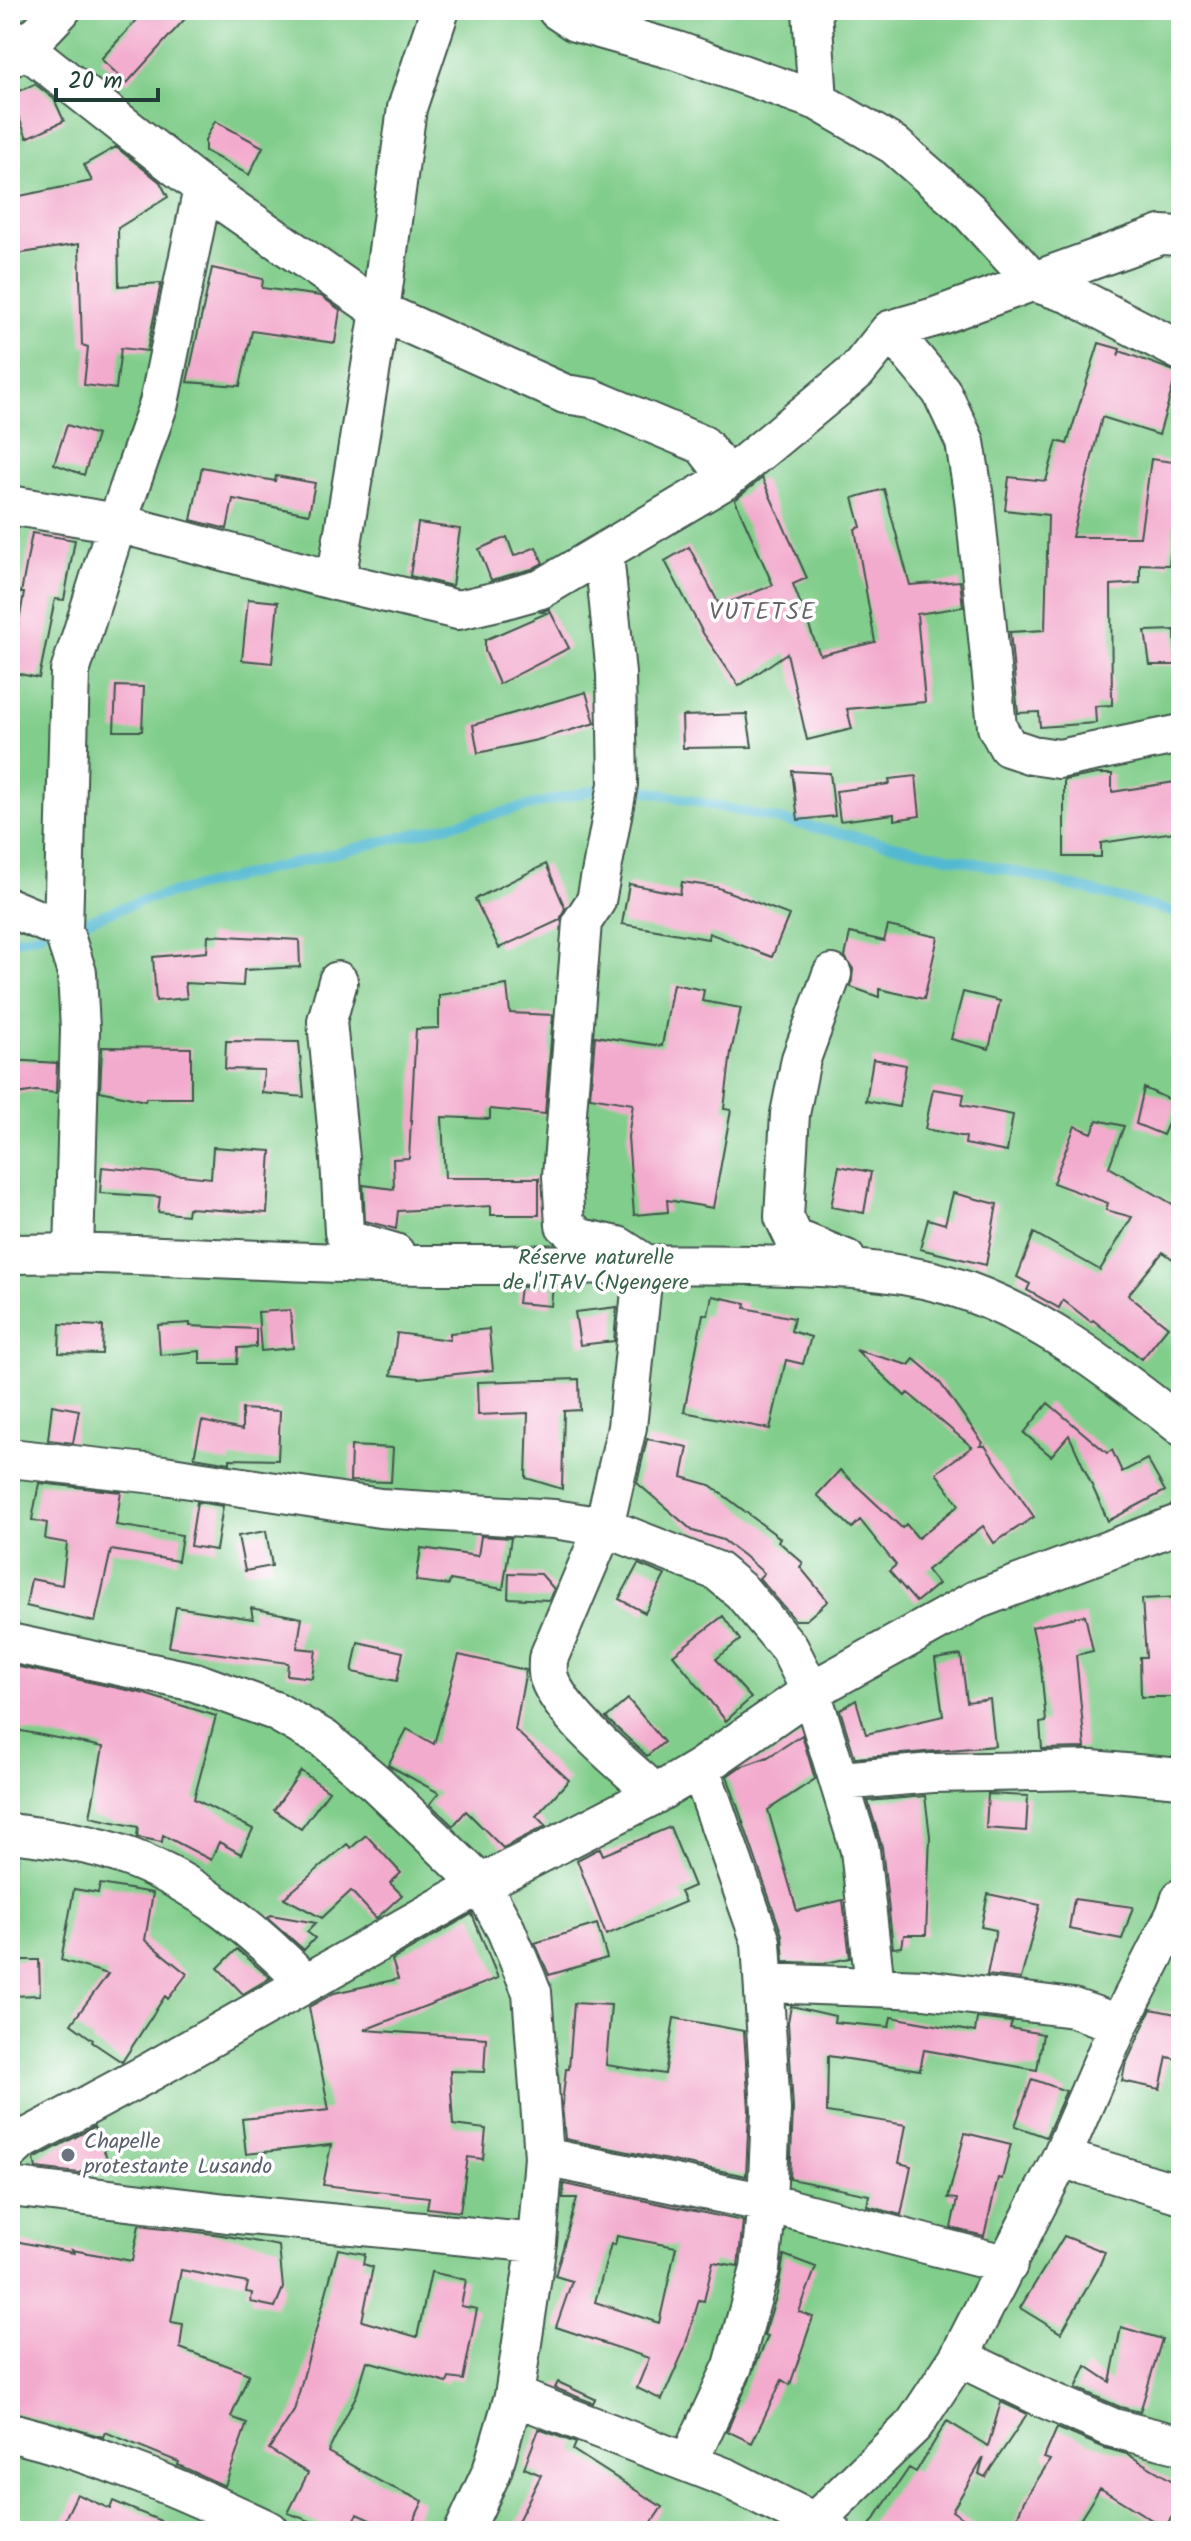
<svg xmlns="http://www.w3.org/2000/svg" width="1191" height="2541" viewBox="0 0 1191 2541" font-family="Kalam,sans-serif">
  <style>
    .green { fill: #81cd8b; stroke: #508560; stroke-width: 2 }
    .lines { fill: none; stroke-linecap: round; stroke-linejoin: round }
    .stream { stroke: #53b9d2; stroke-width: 10 }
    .building { fill: #f3abcd; fill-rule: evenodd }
    .minor-casing { stroke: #3f564b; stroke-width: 42 }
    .minor { stroke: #fff; stroke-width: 38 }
    .worship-dot { fill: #6b7280; stroke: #fff; stroke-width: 3 }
    .labels { text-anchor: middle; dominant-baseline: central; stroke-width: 7; stroke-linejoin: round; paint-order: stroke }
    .park-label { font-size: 22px; fill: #38614a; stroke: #fff }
    .worship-label { font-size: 22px; fill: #5b616d; stroke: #fff; text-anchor: start }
    .neighbourhood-label { font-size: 24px; letter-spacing: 2px; fill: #69646a; stroke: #fff }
  </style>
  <rect width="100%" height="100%" fill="#fff"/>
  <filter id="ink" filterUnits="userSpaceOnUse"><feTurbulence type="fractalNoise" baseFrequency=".0125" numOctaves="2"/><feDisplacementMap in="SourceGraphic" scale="16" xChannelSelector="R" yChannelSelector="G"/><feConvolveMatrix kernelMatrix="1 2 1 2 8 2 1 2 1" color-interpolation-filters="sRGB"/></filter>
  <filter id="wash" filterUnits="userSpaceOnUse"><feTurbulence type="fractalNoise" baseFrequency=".006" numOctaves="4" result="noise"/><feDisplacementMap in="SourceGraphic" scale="32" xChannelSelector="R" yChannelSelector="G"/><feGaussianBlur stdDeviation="1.8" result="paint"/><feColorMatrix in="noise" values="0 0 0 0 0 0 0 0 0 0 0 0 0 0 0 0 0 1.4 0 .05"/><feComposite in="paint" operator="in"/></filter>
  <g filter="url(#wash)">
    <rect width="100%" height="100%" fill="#f7e5cf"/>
    <path class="green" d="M10 10H1181V2531H10Z"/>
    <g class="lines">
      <path class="stream" d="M626 786 1025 874 1181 914
        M72 926 147 899 610 786
        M10 941 41 934"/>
    </g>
    <g id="blocks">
      <path class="building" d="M146 10H193L127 83 101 59Z
        M35 84 54 99 64 121 27 138 10 95Z
        M215 121 263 147 249 175 205 151V140Z
        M116 147 160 182 168 197 118 228 119 286 161 283 147 351 121 348 116 389 84 385 88 347 82 345 79 244 10 255V198L92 181 84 165Z
        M212 268 263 279 262 288 321 296 340 310 335 343 252 331 240 386 187 382Z
        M1099 343 1120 349 1118 356 1120 351 1177 372 1159 435 1102 417 1072 537H1140L1151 459 1181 463 1169 565 1140 564V583L1111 585 1112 705 1095 706 1096 723 1040 727 1039 712 1018 713 1010 632 1045 630 1048 515 1005 510 1009 477 1046 481 1057 441 1067 444Z
        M67 425 97 435 84 475 54 464Z
        M202 467 275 481 276 476 315 483 309 514 233 499 227 529 191 520Z
        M762 478 807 578 793 584 820 655 875 642 855 529 861 527 853 498 884 489 910 585 960 581 963 607 917 614 925 702 847 709 852 729 807 740 787 653 739 686 703 633 665 561 689 547 720 606 773 585 735 500Z
        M418 523 460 529 452 586 410 576Z
        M32 533 75 540 64 600 55 599 39 678 10 672 24 593H21Z
        M507 537 514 556 536 547 543 563 532 569 491 580 479 549Z
        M248 599 278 602 272 663 242 660Z
        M549 609 569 648 499 684 485 651V640L547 613 541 612Z
        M1175 630 1176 665H1150L1145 631Z
        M116 686 144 687 142 731H114Z
        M586 692 595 723 537 740 478 753 473 725Z
        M747 714 752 747 683 748 682 716Z
        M792 771 830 773 835 816 798 820Z
        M1097 774H1112V792L1181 781V831L1101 843V857H1064V780Z
        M916 776 920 816 894 820V814L840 821 836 791 890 784 889 779Z
        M546 864 565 908 560 920 499 948 475 899Z
        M682 882 716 887 789 915 772 957 709 933 708 939 622 924 629 884 680 894Z
        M888 926 938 937 924 999 879 989V997L851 987 853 969 845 957 850 933 884 941Z
        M208 935 299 940 300 967 244 970 243 986 185 983 187 998 156 1001 153 957 207 952Z
        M673 984 704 990 702 1001 741 1008 731 1052 724 1109 731 1110 713 1208 667 1200 668 1212 634 1215 628 1137 633 1104 590 1097 595 1036 662 1046Z
        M507 985 510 1013 553 1015 545 1114 490 1109V1119L442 1117 445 1178H539V1215H491V1206L398 1211 396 1229 365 1221 363 1185 394 1189 393 1159 409 1158 416 1029 439 1028V995Z
        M963 992 1000 1001 989 1049 951 1039Z
        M226 1041 299 1042 304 1097 262 1093 264 1070 225 1069Z
        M102 1047 191 1048V1098H146L145 1101 100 1091Z
        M873 1059 906 1065 899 1107 866 1101Z
        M10 1060 57 1063 56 1093 36 1091 10 1095Z
        M1144 1088 1177 1103 1163 1135 1136 1124Z
        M933 1089 964 1094 962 1105 1013 1115 1007 1152 965 1144 966 1137 925 1129Z
        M1097 1120 1124 1126 1109 1167 1181 1209V1265L1163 1252 1128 1295 1168 1327 1142 1359 1093 1320 1091 1322 1063 1300 1059 1308 1027 1290 1030 1284 1017 1277 1034 1233 1100 1270 1132 1217 1106 1210 1108 1203 1053 1183 1075 1126 1092 1133Z
        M213 1147 271 1151 267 1213 188 1208 187 1215 158 1212 160 1197 100 1193 102 1167 211 1178Z
        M839 1166 871 1172 864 1213 831 1207Z
        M953 1193 997 1204 986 1265 920 1249 928 1219 945 1224Z
        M553 1286 551 1306 518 1303 520 1287Z
        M712 1296 746 1303 745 1308 794 1318 791 1331 811 1337 803 1364 786 1360 770 1429 684 1412 703 1314 708 1315Z
        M617 1307 614 1341 580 1345 575 1312Z
        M290 1310 293 1348 261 1351 258 1312Z
        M190 1323V1326L256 1329V1347L238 1348 237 1364H200V1351L160 1355 158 1325Z
        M60 1324 103 1326 102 1354 59 1353Z
        M489 1329 493 1370 419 1378 391 1375 397 1333 450 1340V1333Z
        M856 1350 909 1365 914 1359 928 1371 940 1383 983 1443 980 1446H985L1034 1517 994 1543 983 1526 927 1570 938 1584 916 1602 889 1571 896 1565 860 1520 852 1528 817 1495 840 1470 902 1528 906 1524 918 1538 959 1505 936 1473 972 1447 908 1393 905 1396Z
        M579 1379 580 1410 564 1411 562 1489 526 1478 528 1413 478 1415 477 1382Z
        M1048 1403 1107 1453 1112 1450 1122 1472 1147 1459 1165 1491 1108 1521 1069 1435 1051 1456 1024 1433Z
        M52 1405 79 1410 73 1443 48 1440Z
        M242 1409 280 1411 278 1460 230 1459V1463L194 1457 202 1421 242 1430Z
        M647 1439 688 1447 682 1477 710 1485 780 1538 778 1541 803 1563 800 1567 828 1601 806 1620H795L759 1578 764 1573 743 1555 723 1540 693 1531 637 1483Z
        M351 1446 393 1448 391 1482 350 1481Z
        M39 1483 121 1492 116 1525 182 1535 178 1561 111 1550 95 1622 26 1606 31 1579 62 1585 67 1543 45 1539 47 1523 32 1520Z
        M197 1502 223 1506 216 1550 190 1546Z
        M266 1531 272 1566 245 1571 238 1536Z
        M481 1536 511 1538 503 1589 450 1580 449 1585 416 1581 421 1548 478 1556Z
        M638 1564 665 1575 645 1613 619 1599Z
        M509 1573 541 1574 554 1589 549 1600 508 1598Z
        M1181 1597V1697H1141L1140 1657H1146L1142 1599Z
        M176 1607 253 1619 251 1608 302 1618 297 1648 316 1650 312 1678 287 1675 288 1663 169 1647Z
        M1085 1615 1093 1651 1076 1655 1085 1748 1042 1749 1040 1723 1046 1722 1041 1668 1032 1627Z
        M723 1616 740 1640 716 1659 751 1698 726 1721 673 1655Z
        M358 1642 403 1652 397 1681 352 1672Z
        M459 1655 526 1670 515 1730 569 1780 536 1816 546 1826 503 1848 466 1811 453 1826 430 1804 439 1793 388 1765 407 1729 434 1744Z
        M961 1655 967 1702 990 1699 995 1746 855 1758 840 1710 856 1700 866 1734 943 1716 935 1659Z
        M10 1665 141 1693 216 1716 194 1799 253 1829 241 1854 219 1842 211 1860 163 1835 162 1842 137 1837 138 1827 90 1817 103 1747 16 1730 17 1719 10 1718Z
        M628 1699 664 1742 647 1756 606 1718Z
        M802 1735 815 1779 768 1810 797 1911 843 1900 850 1958 826 1963 784 1962 782 1935 727 1776 740 1767 768 1757Z
        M301 1771 329 1791 301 1829 274 1810Z
        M988 1794 1028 1796 1026 1831 986 1828Z
        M925 1796 930 1836 926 1935H904L902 1947 893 1948 882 1847 868 1801Z
        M670 1827 694 1886 680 1892 685 1902 606 1935 577 1860 600 1848 603 1855Z
        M366 1835 401 1873 390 1883 402 1895 378 1917 376 1918 351 1891 322 1918 284 1898 347 1844 351 1848Z
        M100 1884 153 1893 145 1940 187 1974 168 1999 165 1996 122 2062 92 2042 93 2040 71 2024 108 1974 61 1960 74 1889 98 1893Z
        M988 1894 1040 1905 1021 1979 987 1975 996 1930 981 1927Z
        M1074 1899 1133 1907 1122 1939 1069 1929Z
        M472 1914 498 1978 364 2030 486 2038 484 2072 450 2071 453 2125 486 2129 483 2159 468 2157 460 2212 427 2208 429 2197 323 2185 331 2145 246 2154 242 2119 329 2110 309 2007 334 1993 398 1979 392 1960Z
        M271 1915 316 1923 307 1932 315 1938 304 1950 268 1918Z
        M597 1924 607 1958 549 1975 535 1943Z
        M237 1949 270 1978 243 1994 218 1968Z
        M10 1960H39L40 1995 10 1996Z
        M574 2003 611 2005 606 2065 665 2074 674 2018 744 2031 749 2110 746 2176 565 2139 562 2105 566 2069H569Z
        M791 2006 835 2016 834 2022 889 2027 891 2017 975 2032 977 2018 1012 2022 1010 2028 1043 2034 1037 2070 924 2050 920 2070 828 2056 827 2112 906 2125 899 2163 911 2166 901 2215 867 2206 869 2195 790 2179 793 2109 788 2022Z
        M1151 2009 1181 2015V2060L1167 2057 1160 2089 1122 2081 1125 2066Z
        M1032 2079 1066 2091 1046 2137 1015 2126Z
        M94 2127 108 2160 79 2173 36 2168 34 2159Z
        M965 2133 1011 2144 1002 2179 998 2178 984 2236 951 2228 957 2199 948 2198Z
        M564 2184 743 2221 738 2266 713 2262 704 2301 699 2300 684 2350 662 2400 637 2388 649 2358 556 2327 572 2281 555 2276 577 2198H563ZM617 2236 676 2247 659 2323 595 2302 611 2244 615 2245Z
        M139 2225 222 2235 279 2246 283 2288 275 2307 251 2302 252 2293 246 2292 248 2283 181 2270 171 2322 183 2324 180 2348 249 2374 231 2417 247 2423 225 2486 178 2465 179 2462 105 2432 103 2437 10 2411V2240L74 2253 72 2250 132 2261Z
        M1064 2236 1105 2252 1098 2269 1061 2333 1020 2308Z
        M338 2249 365 2254 363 2264 373 2267 362 2321 417 2337 431 2272 466 2280 461 2306 477 2309 463 2380 449 2378 447 2383 367 2361 357 2394 328 2452 385 2484 423 2501 409 2531H394L357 2514 351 2531H337L288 2513 308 2473 269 2449 294 2411Z
        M784 2255 816 2267 799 2312 813 2317 790 2385 782 2380 752 2443 727 2431 768 2336 764 2335 777 2294Z
        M1121 2327 1162 2339 1140 2412 1120 2407 1076 2388 1086 2366 1110 2382Z
        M558 2382 595 2399 593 2403 555 2388Z
        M1001 2402 1027 2414 985 2477 979 2474 984 2457 952 2511 982 2531H866L909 2468 916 2472 947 2421 988 2446Z
        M1057 2428 1105 2448 1127 2454 1181 2486V2502L1165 2528 1100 2488 1073 2531H1011L1024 2501 1050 2460 1044 2458Z
        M539 2429 576 2443 573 2450 662 2507 646 2531H513L541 2475 524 2468Z
        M77 2494 110 2509 113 2501 185 2531H59Z"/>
    </g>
  </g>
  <g filter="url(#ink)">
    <use href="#blocks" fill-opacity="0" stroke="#3f564b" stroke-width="2"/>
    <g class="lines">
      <g class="minor-casing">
        <path id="minor" d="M557 10 575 22 677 51 818 101 894 145 969 211 1034 282 1070 294 1181 351
          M812 10 818 101
          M10 36 203 188 380 311 565 394 591 398 703 445 716 462 725 480
          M10 58 25 48 61 10
          M890 330 941 391 965 442 974 498 997 727 1008 747 1032 755 1059 759 1181 734
          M10 505 117 523 336 581 458 610 502 600 541 589 725 480 857 371 890 330 935 317 1161 235 1181 236
          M604 554 616 674 618 784 596 901 582 922 562 1176 565 1225 581 1238 618 1246 644 1263 627 1427 604 1527 548 1659C548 1665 547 1672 549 1678 562 1716 626 1766 656 1794
          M336 581 380 311 407 108 440 10
          M10 908 63 930
          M832 974 801 1059 790 1114 784 1217 794 1238 846 1259
          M338 981 327 1021 340 1159 344 1232 351 1240 395 1253
          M74 1253 80 1029 77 973 63 930 70 672 117 523 159 403 203 188
          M10 1254C152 1251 294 1265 437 1265 543 1265 648 1263 754 1265 818 1267 886 1267 948 1285 1035 1311 1110 1370 1181 1426
          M10 1458 164 1475 380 1508 554 1519 604 1527 717 1571 742 1592 789 1648 811 1691 860 1850 875 1986
          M10 1643 195 1682 275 1711 324 1739 377 1784 481 1884 506 1930 532 1992 544 2157 537 2243 514 2396 492 2471 464 2531
          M841 1781 932 1773 1091 1770 1181 1778
          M10 1833C50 1838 93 1843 131 1858 199 1884 255 1931 305 1982
          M765 1983 924 1989 1073 2008 1119 2024
          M10 2151 21 2141 148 2073 481 1884 656 1794 700 1768 811 1691 976 1600 1181 1523
          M544 2157 767 2203 1008 2265
          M1061 2158 1181 2194
          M10 2187 227 2213 537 2243
          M959 2357 1041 2397 1113 2428 1181 2445
          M514 2396 727 2478 831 2531
          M10 2432C103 2455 184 2490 270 2531
          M688 2463 733 2366 760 2269 767 2203 771 2110 761 1942 700 1768
          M805 2531 914 2425 959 2357 1061 2158 1119 2024 1175 1915 1181 1898"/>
      </g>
      <use href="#minor" class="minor"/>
    </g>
  </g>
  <circle class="worship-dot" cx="68" cy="2155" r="8"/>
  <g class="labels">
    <g class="park-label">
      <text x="596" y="1258">Réserve naturelle<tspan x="596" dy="25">de l'ITAV (Ngengere</tspan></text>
    </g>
    <g class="worship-label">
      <text x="84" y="2142">Chapelle<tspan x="84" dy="25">protestante Lusando</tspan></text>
    </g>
    <g class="neighbourhood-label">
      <text x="763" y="612">VUTETSE</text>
    </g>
  </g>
  <rect width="1191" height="2541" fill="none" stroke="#fff" stroke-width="40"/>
  <path d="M56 88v12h102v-12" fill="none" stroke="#1f3d34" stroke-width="4"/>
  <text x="68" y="88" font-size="24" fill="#1f3d34" stroke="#ffffff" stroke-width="6" paint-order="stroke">20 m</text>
</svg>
